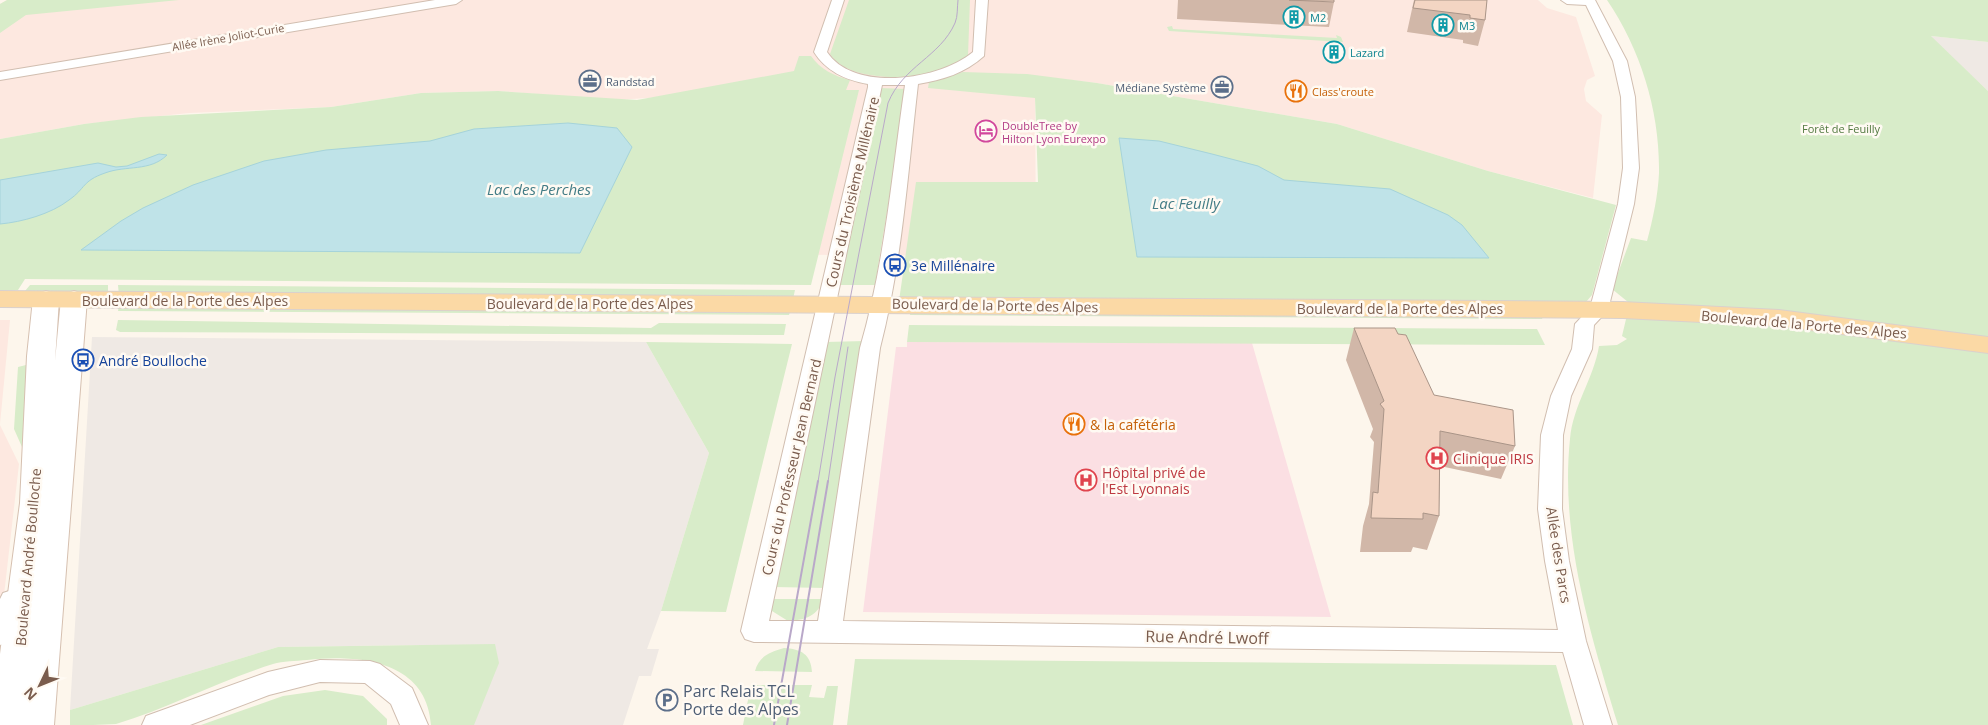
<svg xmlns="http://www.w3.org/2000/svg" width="1988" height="725" viewBox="0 0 1988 725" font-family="'Open Sans',sans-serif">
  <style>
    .commercial { fill: #fde8e0 }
    .industrial { fill: #efe9e4 }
    .medical { fill: #fbdfe3 }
    .green { fill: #d8ecc9 }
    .water { fill: #bfe3e8; stroke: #a5d3da }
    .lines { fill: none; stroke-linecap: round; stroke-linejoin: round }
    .street-casing { stroke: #d1beb0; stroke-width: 2 }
    .secondary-casing { stroke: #d6c0b0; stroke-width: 2 }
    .primary-casing { stroke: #dad1cd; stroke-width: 2 }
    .street { fill: #fff; fill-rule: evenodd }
    .secondary { fill: #fff; fill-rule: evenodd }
    .primary { fill: #fbd9a5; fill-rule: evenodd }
    .tram-far1 { stroke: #b9a8c9; stroke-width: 1 }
    .tram { stroke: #b9a8c9; stroke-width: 2 }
    .wall { fill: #d1b7a8 }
    .building { fill: #f3d5c3; stroke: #aa9588 }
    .labels { text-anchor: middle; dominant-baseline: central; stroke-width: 5; stroke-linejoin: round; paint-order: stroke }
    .far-culture-label { font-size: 11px; fill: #0d838f; stroke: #fffaf3; text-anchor: start }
    .far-street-label { font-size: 11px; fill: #7a5c4d; stroke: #fffaf3 }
    .far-service-label { font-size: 11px; fill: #4e5e75; stroke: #fffaf3; text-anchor: start }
    .far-food-label { font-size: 11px; fill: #c56008; stroke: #fffaf3; text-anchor: start }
    .far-hotel-label { font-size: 11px; fill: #b23c85; stroke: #fffaf3; text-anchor: start }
    .far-park-label { font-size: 11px; fill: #537a41; stroke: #fffaf3 }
    .street-label { font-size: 14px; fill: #7a5c4d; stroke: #fffaf3 }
    .transit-label { font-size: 14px; fill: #164399; stroke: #fffaf3; text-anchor: start }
    .food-label { font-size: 14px; fill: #c56008; stroke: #fffaf3; text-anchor: start }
    .health-label { font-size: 14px; fill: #be3a42; stroke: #fffaf3; text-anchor: start }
    .water-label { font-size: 15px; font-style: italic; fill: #437c86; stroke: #fffaf3 }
    .near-street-label { font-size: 16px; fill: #7a5c4d; stroke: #fffaf3 }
    .near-service-label { font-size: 16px; fill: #4e5e75; stroke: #fffaf3; text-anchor: start }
  </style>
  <rect width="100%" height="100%" fill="#fdf6ec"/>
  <path class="commercial" d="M7 0H1538L1547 8 1576 17 1595 76 1587 80 1584 89 1586 101 1602 115 1593 198 1488 171 1337 124 1097 83 1035 76 1036 256 688 254 662 97 616 100 499 91 421 93 331 107 189 113 84 124 0 139V4Z
    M0 320H10L0 424Z
    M0 425 19 464 0 630Z"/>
  <path class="industrial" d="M1931 36 1988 42V91L1935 41Z
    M92 337 646 342 709 453 661 611 647 649H659L651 676H639L623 725H462L459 687 418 645 278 647 70 710Z"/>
  <path class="medical" d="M907 342 1252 343 1331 617 863 612 896 347H907Z"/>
  <path class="green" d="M7 0H179L26 15 0 33V4Z
    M849 0H970L968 56C956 64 944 70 929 73 903 80 846 80 830 54Z
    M1607 0H1988V42L1931 36 1988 91V339L1645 306 1628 302 1612 289 1631 238 1647 241C1653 219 1658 195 1659 173 1660 112 1641 50 1607 0Z
    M1172 26 1173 29 1337 38 1336 35 1341 37 1343 42 1169 31 1167 27Z
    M799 56H811C820 69 834 76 850 80L846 90H859L811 285 25 279 18 290 0 291V139L84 124 141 117 331 107 421 93 498 91 637 100 794 71Z
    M963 72 1027 74 1097 83 1337 124 1488 171 1616 205 1592 295 1586 302 899 301 916 182H1038L1035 98 928 88 929 82Z
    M879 88 907 89 875 285H837Z
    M30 285H108V296L25 291Z
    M118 285 795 290 793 299 119 296Z
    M119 305 791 309 789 315 118 311Z
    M911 310 1544 314 1542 319 910 315Z
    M1627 315 1720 319 1988 348V725H1618C1590 633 1560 536 1570 439 1573 405 1594 378 1599 346L1617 345 1627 339 1622 336Z
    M118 320 651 328 659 323 786 324 784 335 120 332 116 330Z
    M909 325 1537 329 1545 345 907 342Z
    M865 341 826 588 774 587 825 342Z
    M646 342 792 344 726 612 661 611 709 453Z
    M30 364 27 445 22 447 14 429 18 367Z
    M771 599H824C817 616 806 620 788 621L772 611Z
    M495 644 499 663 474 725H431C427 660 357 654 307 660 296 661 283 661 273 664 219 681 169 708 116 724 102 725 84 725 70 725V710L278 647Z
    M784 648C801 649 811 654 812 672L755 671C759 656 770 652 784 648Z
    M855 659 1556 665 1573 725H847Z
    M751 685H812L809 697 824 698 827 686H838L833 725H743Z
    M325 690 363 696 387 719V725H201L283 696Z"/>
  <path class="water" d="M568 123 617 128 632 147 580 253 81 250 121 221 143 208 193 185 264 161 326 150 430 141 474 129Z
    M1119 138 1159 141 1212 154 1258 166 1284 180 1390 189 1448 215 1462 225 1489 258 1137 257Z
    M159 154 167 155C150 172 126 165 105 173 82 181 86 188 69 200 51 214 22 222 0 224V180L98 163 116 167 127 166Z"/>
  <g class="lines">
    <g class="street-casing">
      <path id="street" d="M435 0H462L456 4 0 80V72Z
        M832 0H844L827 52C854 93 940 80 973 52L976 0H988L984 56C965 73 943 80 918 84 908 171 902 263 880 348L843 621 1558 630 1545 561 1538 509 1541 435 1551 396 1572 349 1575 324 1590 308 1618 204 1623 168 1621 97 1613 61 1586 5 1567 4 1561 0H1595L1627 61 1635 97 1639 168 1634 204 1608 310 1594 325 1592 349 1571 396 1563 435 1562 509 1569 561 1586 641 1612 725H1584L1563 652 754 642 745 639 741 631 868 87V84C845 80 826 71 814 52ZM882 85H905C892 173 885 263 860 348L818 621H769Z
        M12 590 21 593 25 600 9 642 0 645V599L3 593Z
        M320 660 370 661 380 664 412 688 428 725H400L391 704 365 683 320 682 269 695 190 725H142L146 716 268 672Z"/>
    </g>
    <g class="secondary-casing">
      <path id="secondary" d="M46 291 55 294 59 299 55 361 61 299 65 294 74 291 83 294 87 299 54 725H0V654L20 503 27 356 33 299 37 294Z"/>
    </g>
    <g class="primary-casing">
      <path id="primary" d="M0 291 1623 302 1779 310 1988 337V353L1779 326 1623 318 0 307Z"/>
    </g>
    <use href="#street" class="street"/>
    <use href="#secondary" class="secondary"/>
    <use href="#primary" class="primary"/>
    <path class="tram-far1" d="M818 482 835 377 888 103C903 66 940 57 955 23 958 16 957 8 958 0
      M828 482 848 347"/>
    <path class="tram" d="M774 725 818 481
      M787 725 828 481"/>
  </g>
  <path class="wall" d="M1178 0H1334V2L1329 27 1177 19Z
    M1414 0H1487L1485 20 1478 46 1463 43V40L1407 32Z
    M1354 328 1398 334 1434 395 1515 446 1501 479 1440 466 1439 516 1427 550 1413 547 1411 552H1360L1363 526 1369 504 1374 442 1370 437 1373 429 1346 360Z"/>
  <path class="building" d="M1289 0H1334V2Z
    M1415 0H1487L1485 20 1470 18V15L1413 8Z
    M1354 328H1395L1398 334 1406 335 1434 395 1513 410 1515 446 1440 431 1439 516 1423 513V519L1371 518 1373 492 1378 493 1384 409 1380 404 1384 401Z"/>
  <defs>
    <g id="building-ring" transform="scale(1.125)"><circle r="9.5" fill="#fffaf3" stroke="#0f9aa8" stroke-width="1.5"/><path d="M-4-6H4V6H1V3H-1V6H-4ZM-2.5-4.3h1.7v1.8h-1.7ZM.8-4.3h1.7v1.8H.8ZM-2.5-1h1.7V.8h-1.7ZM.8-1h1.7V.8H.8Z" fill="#0f9aa8"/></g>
    <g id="office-ring" transform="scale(1.125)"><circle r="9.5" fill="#fffaf3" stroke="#5c6f8a" stroke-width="1.5"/><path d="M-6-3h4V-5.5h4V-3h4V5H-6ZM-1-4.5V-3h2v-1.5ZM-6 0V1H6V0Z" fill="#5c6f8a"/></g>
    <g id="restaurant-ring" transform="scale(1.125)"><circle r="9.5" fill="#fffaf3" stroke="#e8710a" stroke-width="1.5"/><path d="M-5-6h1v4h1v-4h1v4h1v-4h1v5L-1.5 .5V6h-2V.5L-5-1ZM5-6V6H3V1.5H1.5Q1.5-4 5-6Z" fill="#e8710a"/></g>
    <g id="hotel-ring" transform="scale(1.125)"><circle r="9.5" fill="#fffaf3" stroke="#d1479c" stroke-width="1.5"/><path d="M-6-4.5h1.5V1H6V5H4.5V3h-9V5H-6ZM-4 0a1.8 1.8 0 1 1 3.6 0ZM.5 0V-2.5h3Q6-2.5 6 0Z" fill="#d1479c"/></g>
    <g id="bus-ring" transform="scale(1.125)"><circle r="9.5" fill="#fffaf3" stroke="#1a4fb4" stroke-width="1.5"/><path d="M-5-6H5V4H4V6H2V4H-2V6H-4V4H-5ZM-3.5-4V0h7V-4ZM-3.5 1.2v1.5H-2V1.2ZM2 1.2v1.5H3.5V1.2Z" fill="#1a4fb4"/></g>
    <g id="hospital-ring" transform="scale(1.125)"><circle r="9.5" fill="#fffaf3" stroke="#e0444e" stroke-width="1.5"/><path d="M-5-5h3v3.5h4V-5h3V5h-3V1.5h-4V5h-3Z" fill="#e0444e"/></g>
    <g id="parking-ring" transform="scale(1.125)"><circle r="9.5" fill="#fffaf3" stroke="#5c6f8a" stroke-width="1.5"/><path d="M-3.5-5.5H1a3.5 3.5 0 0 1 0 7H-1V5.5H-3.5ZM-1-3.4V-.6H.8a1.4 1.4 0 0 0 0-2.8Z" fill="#5c6f8a"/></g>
  </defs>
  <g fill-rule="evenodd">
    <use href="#building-ring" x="1294" y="17"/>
    <use href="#building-ring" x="1443" y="25"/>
    <use href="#building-ring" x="1334" y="52"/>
    <use href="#office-ring" x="590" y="81"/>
    <use href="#office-ring" x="1222" y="87"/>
    <use href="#restaurant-ring" x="1296" y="91"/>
    <use href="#hotel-ring" x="986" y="131"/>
    <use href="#bus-ring" x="895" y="265"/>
    <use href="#bus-ring" x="83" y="360"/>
    <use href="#restaurant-ring" x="1074" y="424"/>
    <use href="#hospital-ring" x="1437" y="458"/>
    <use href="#hospital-ring" x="1086" y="480"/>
    <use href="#parking-ring" x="667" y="700"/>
  </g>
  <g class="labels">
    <g class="far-culture-label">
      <text x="1310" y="17">M2</text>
      <text x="1459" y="25">M3</text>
      <text x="1350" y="52">Lazard</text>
    </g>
    <g class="far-street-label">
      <text transform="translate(228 37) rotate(-10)">Allée Irène Joliot-Curie</text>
    </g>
    <g class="far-service-label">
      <text x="606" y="81">Randstad</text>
      <text x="1206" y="87" text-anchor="end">Médiane Système</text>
    </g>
    <g class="far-food-label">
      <text x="1312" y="91">Class'croute</text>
    </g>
    <g class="far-hotel-label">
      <text x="1002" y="125">DoubleTree by<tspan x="1002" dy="13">Hilton Lyon Eurexpo</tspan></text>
    </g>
    <g class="far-park-label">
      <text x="1841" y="128">Forêt de Feuilly</text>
    </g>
    <g class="street-label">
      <text transform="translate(852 192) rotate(-77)">Cours du Troisième Millénaire</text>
      <text x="185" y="300">Boulevard de la Porte des Alpes</text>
      <text x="590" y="303">Boulevard de la Porte des Alpes</text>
      <text transform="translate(995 305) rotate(1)">Boulevard de la Porte des Alpes</text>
      <text x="1400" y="308">Boulevard de la Porte des Alpes</text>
      <text transform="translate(1804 324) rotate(5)">Boulevard de la Porte des Alpes</text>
      <text transform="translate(791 467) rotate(-77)">Cours du Professeur Jean Bernard</text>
      <text transform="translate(1559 555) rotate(81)">Allée des Parcs</text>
      <text transform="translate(28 557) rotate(-85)">Boulevard André Boulloche</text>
    </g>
    <g class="transit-label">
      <text x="911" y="265">3e Millénaire</text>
      <text x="99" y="360">André Boulloche</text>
    </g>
    <g class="food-label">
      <text x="1090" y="424">&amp; la cafétéria</text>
    </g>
    <g class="health-label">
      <text x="1453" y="458">Clinique IRIS</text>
      <text x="1102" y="472">Hôpital privé de<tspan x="1102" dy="16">l'Est Lyonnais</tspan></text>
    </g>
    <g class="water-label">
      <text x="539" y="189">Lac des Perches</text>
      <text x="1186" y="203">Lac Feuilly</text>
    </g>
    <g class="near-street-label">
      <text transform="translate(1207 637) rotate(1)">Rue André Lwoff</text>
    </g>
    <g class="near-service-label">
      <text x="683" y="691">Parc Relais TCL<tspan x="683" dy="18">Porte des Alpes</tspan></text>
    </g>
  </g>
  <g transform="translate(40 685) rotate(227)" stroke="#fffaf3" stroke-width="4" paint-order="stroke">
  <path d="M0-4L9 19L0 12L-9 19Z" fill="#7a5c4d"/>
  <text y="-8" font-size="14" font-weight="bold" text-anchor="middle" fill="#7a5c4d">N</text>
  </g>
</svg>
